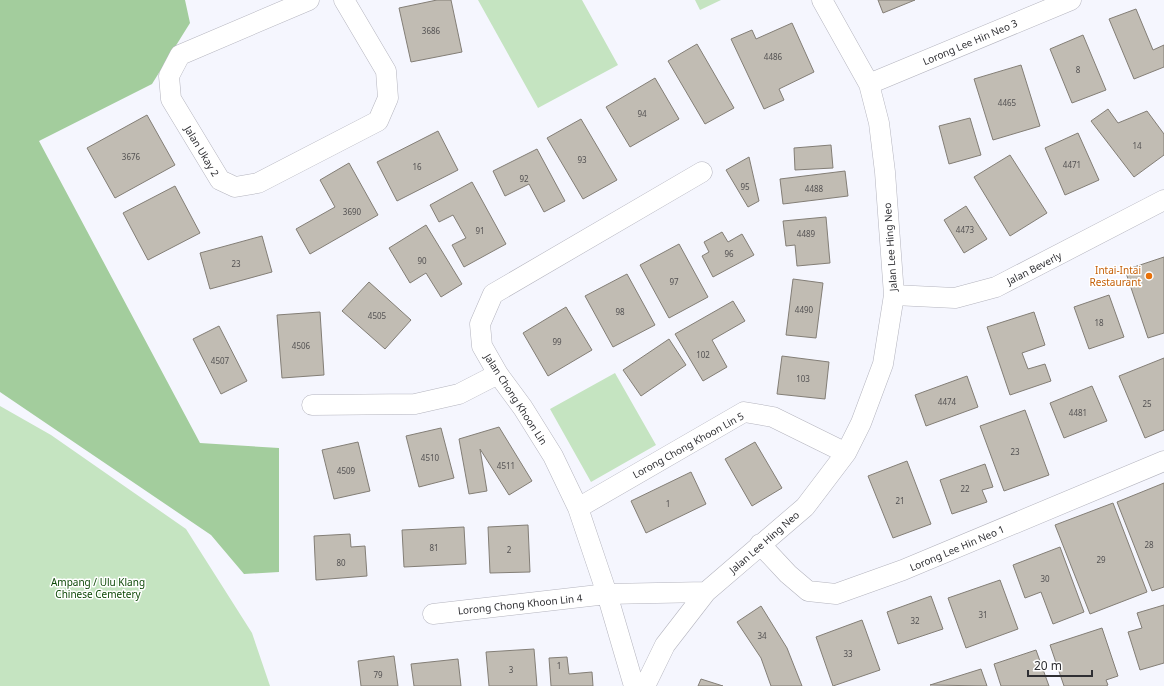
<svg xmlns="http://www.w3.org/2000/svg" width="1164" height="686" viewBox="0 0 1164 686" font-family="'Noto Sans',sans-serif">
  <style>
    .green { fill: #c5e4c1 }
    .forest { fill: #a3cd9d }
    .building { fill: #c1bcb3; stroke: #837e76 }
    .lines { fill: none; stroke-linecap: round; stroke-linejoin: round }
    .minor-casing { stroke: #b4b4be; stroke-width: 21 }
    .minor { stroke: #fff; stroke-width: 20 }
    .food-dot { fill: #e8710a; stroke: #fff; stroke-width: 1.5 }
    .labels { text-anchor: middle; dominant-baseline: central; stroke-width: 3; stroke-linejoin: round; paint-order: stroke }
    .number-label { font-size: 8px; fill: #545253 }
    .street-label { font-size: 10px; fill: #2f2f33; stroke: #fff }
    .food-label { font-size: 10px; fill: #c56008; stroke: #fff; text-anchor: end }
    .park-label { font-size: 10px; fill: #0d4807; stroke: #fff }
  </style>
  <rect width="100%" height="100%" fill="#f5f6fe"/>
  <path class="green" d="M478 0H582L618 65 538 108Z
    M695 0H721L700 10Z
    M615 373 656 445 591 482 550 409Z
    M0 406 51 435 186 529 252 633 270 686H0Z"/>
  <path class="forest" d="M0 0H185L190 23 152 84 39 141 200 443 279 448V572L244 574 211 535 0 392Z"/>
  <path class="building" d="M437 0H451L462 52 411 62 399 8Z
    M878 0H915L883 13Z
    M1136 9 1153 50 1164 45V67L1134 79 1109 19Z
    M792 23 814 72 779 89 784 100 764 109 731 39 752 30 756 39Z
    M1083 35 1106 90 1072 103 1050 49Z
    M697 44 734 108 705 124 668 61Z
    M1021 65 1040 126 993 140 974 79Z
    M655 78 679 119 630 147 606 107Z
    M1108 109 1118 123 1147 111 1164 134V155L1134 177 1091 121Z
    M147 115 175 165 115 198 87 148Z
    M970 118 981 155 949 164 939 126Z
    M581 119 617 180 583 199 547 138Z
    M438 131 458 170 397 201 377 162Z
    M1078 133 1099 180 1065 195 1045 148Z
    M831 145 833 168 795 170 794 148Z
    M537 149 565 201 544 212 529 184 505 196 493 171Z
    M1010 155 1047 213 1010 236 974 177Z
    M749 157 759 201 748 207 726 170Z
    M349 163 378 215 310 254 296 229 335 207 320 180Z
    M845 171 848 196 783 204 780 179Z
    M472 182 506 244 464 267 452 245 466 238 453 215 439 222 430 205Z
    M175 186 200 233 148 260 123 213Z
    M966 206 987 239 964 253 944 220Z
    M826 217 830 263 797 266 795 245 786 246 783 221Z
    M426 225 462 284 441 297 426 273 410 283 389 248Z
    M722 232 728 242 742 234 754 255 713 277 702 256 709 252 704 242Z
    M262 236 272 272 210 289 200 253Z
    M679 244 708 297 669 318 640 265Z
    M1164 257V333L1148 338 1125 270Z
    M627 274 655 325 613 347 585 296Z
    M793 279 823 283 816 338 786 335Z
    M369 282 411 320 385 349 342 311Z
    M1109 295 1124 337 1089 349 1074 307Z
    M733 301 745 321 712 340 727 367 703 381 675 334Z
    M566 307 592 350 548 376 523 333Z
    M320 312 324 375 282 378 277 315Z
    M1034 312 1045 345 1022 353 1028 369 1045 364 1051 381 1010 395 987 327Z
    M219 326 247 381 221 394 193 339Z
    M669 339 686 365 641 396 623 370Z
    M782 356 829 362 825 399 777 394Z
    M1164 358V430L1145 438 1119 376Z
    M967 376 978 407 926 426 915 395Z
    M1092 386 1107 421 1064 438 1050 403Z
    M1025 410 1049 475 1004 491 980 426Z
    M499 427 532 481 509 495 480 449 487 491 469 494 459 439Z
    M441 428 454 478 419 487 406 436Z
    M358 442 370 491 334 499 322 450Z
    M755 442 782 488 752 506 725 459Z
    M907 461 931 524 893 538 868 476Z
    M985 464 993 487 982 490 987 502 952 514 940 480Z
    M691 472 706 504 646 533 631 501Z
    M1164 483V587L1152 591 1117 502Z
    M1113 503 1147 592 1090 614 1055 525Z
    M528 525 530 572 490 573 488 527Z
    M464 527 466 564 404 567 402 530Z
    M350 534 351 547 365 546 367 576 316 580 314 536Z
    M1060 547 1084 612 1053 624 1041 592 1025 598 1013 565Z
    M1000 580 1018 629 966 648 948 598Z
    M931 596 943 629 898 644 887 612Z
    M1164 605V663L1140 670 1128 632 1142 628 1137 613Z
    M761 606 787 648 802 686H771L761 658 737 622Z
    M862 620 880 670 833 686 816 637Z
    M1102 628 1118 676 1106 680 1108 685 1106 686H1064L1050 645Z
    M534 649 537 686H489L486 652Z
    M1036 650 1049 686H1001L994 664Z
    M394 656 398 686H361L358 661Z
    M567 657 569 674 592 672 593 686H551L549 658Z
    M458 659 461 686H414L411 664Z
    M981 669 987 686 930 685Z
    M701 679 723 686H698Z"/>
  <g class="lines">
    <g class="minor-casing">
      <path id="minor" d="M309 0 180 55 169 76 171 99 220 180 235 187 258 183 378 121 388 98 386 71 344 0
        M869 84 1071 0
        M894 295 955 298 996 287 1164 200
        M312 405 415 404 459 394 498 374
        M578 508 744 412 773 417 846 453
        M760 544 788 574 808 591 836 594 903 570 1164 461
        M433 614 607 594 706 592
        M634 686 607 594 578 508 553 456 523 408 498 374 482 346 480 324 493 294 702 172
        M645 686 665 645 706 592 805 507 846 453 861 423 883 364 894 295 885 172 879 123 869 84 822 0"/>
    </g>
    <use href="#minor" class="minor"/>
  </g>
  <circle class="food-dot" cx="1149" cy="276" r="4"/>
  <g class="labels">
    <g class="number-label">
      <text x="431" y="30">3686</text>
      <text x="773" y="56">4486</text>
      <text x="1078" y="69">8</text>
      <text x="1007" y="102">4465</text>
      <text x="642" y="113">94</text>
      <text x="1137" y="145">14</text>
      <text x="131" y="156">3676</text>
      <text x="582" y="159">93</text>
      <text x="1072" y="164">4471</text>
      <text x="417" y="166">16</text>
      <text x="524" y="178">92</text>
      <text x="745" y="186">95</text>
      <text x="814" y="188">4488</text>
      <text x="352" y="211">3690</text>
      <text x="965" y="229">4473</text>
      <text x="480" y="230">91</text>
      <text x="806" y="233">4489</text>
      <text x="729" y="253">96</text>
      <text x="422" y="260">90</text>
      <text x="236" y="263">23</text>
      <text x="674" y="281">97</text>
      <text x="804" y="309">4490</text>
      <text x="620" y="311">98</text>
      <text x="377" y="315">4505</text>
      <text x="1099" y="322">18</text>
      <text x="557" y="341">99</text>
      <text x="301" y="345">4506</text>
      <text x="703" y="354">102</text>
      <text x="220" y="360">4507</text>
      <text x="803" y="378">103</text>
      <text x="947" y="401">4474</text>
      <text x="1147" y="403">25</text>
      <text x="1078" y="412">4481</text>
      <text x="1015" y="451">23</text>
      <text x="430" y="457">4510</text>
      <text x="506" y="465">4511</text>
      <text x="346" y="470">4509</text>
      <text x="965" y="488">22</text>
      <text x="900" y="500">21</text>
      <text x="668" y="503">1</text>
      <text x="1149" y="544">28</text>
      <text x="434" y="547">81</text>
      <text x="509" y="549">2</text>
      <text x="1101" y="559">29</text>
      <text x="341" y="562">80</text>
      <text x="1045" y="578">30</text>
      <text x="983" y="614">31</text>
      <text x="915" y="620">32</text>
      <text x="762" y="635">34</text>
      <text x="848" y="653">33</text>
      <text x="559" y="665">1</text>
      <text x="511" y="669">3</text>
      <text x="378" y="674">79</text>
    </g>
    <g class="street-label">
      <text transform="translate(970 42) rotate(-23)">Lorong Lee Hin Neo 3</text>
      <text transform="translate(202 151) rotate(59)">Jalan Ukay 2</text>
      <text transform="translate(890 247) rotate(-94)">Jalan Lee Hing Neo</text>
      <text transform="translate(1034 268) rotate(-27)">Jalan Beverly</text>
      <text transform="translate(516 399) rotate(57)">Jalan Chong Khoon Lin</text>
      <text transform="translate(688 445) rotate(-29)">Lorong Chong Khoon Lin 5</text>
      <text transform="translate(764 542) rotate(-41)">Jalan Lee Hing Neo</text>
      <text transform="translate(957 548) rotate(-23)">Lorong Lee Hin Neo 1</text>
      <text transform="translate(520 604) rotate(-6)">Lorong Chong Khoon Lin 4</text>
    </g>
    <g class="food-label">
      <text x="1141" y="270">Intai-Intai<tspan x="1141" dy="12">Restaurant</tspan></text>
    </g>
    <g class="park-label">
      <text x="98" y="582">Ampang / Ulu Klang<tspan x="98" dy="12">Chinese Cemetery</tspan></text>
    </g>
  </g>
  <path d="M1028 670v6h64v-6" fill="none" stroke="#2f2f33" stroke-width="2"/>
  <text x="1034" y="670" font-size="12" fill="#2f2f33" stroke="#ffffff" stroke-width="3" paint-order="stroke">20 m</text>
</svg>
